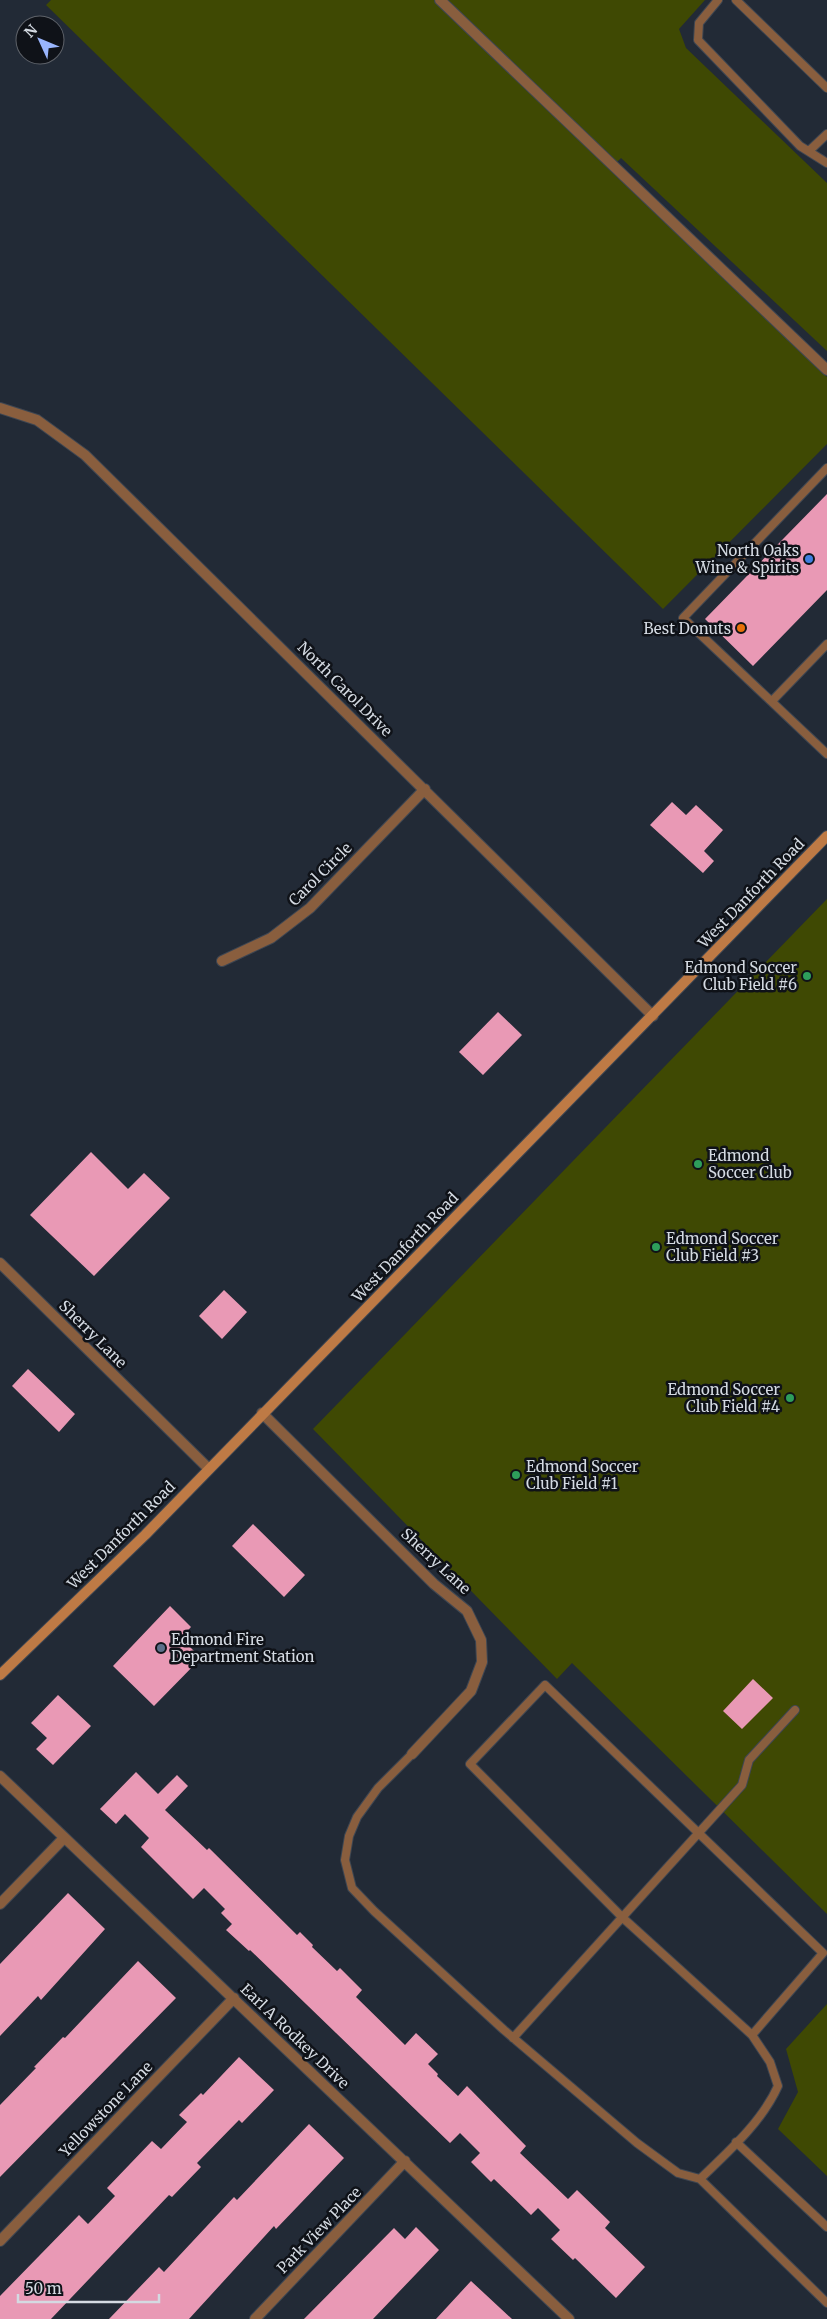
<svg xmlns="http://www.w3.org/2000/svg" width="827" height="2319" viewBox="0 0 827 2319" font-family="Merriweather,serif">
  <style>
    .green { fill: #3f4903 }
    .building { fill: #e999b5 }
    .lines { fill: none; stroke-linecap: round; stroke-linejoin: round }
    .service-casing { stroke: #3e4652; stroke-width: 10 }
    .minor-casing { stroke: #3e4652; stroke-width: 12 }
    .tertiary-casing { stroke: #3e4652; stroke-width: 12 }
    .secondary-casing { stroke: #3e4652; stroke-width: 12 }
    .service { stroke: #895e3e; stroke-width: 8 }
    .minor { stroke: #895e3e; stroke-width: 10 }
    .tertiary { stroke: #895e3e; stroke-width: 10 }
    .secondary { stroke: #be7a45; stroke-width: 10 }
    .shop-dot { fill: #3f7fe0; stroke: #0f1218; stroke-width: 2 }
    .food-dot { fill: #e8710a; stroke: #0f1218; stroke-width: 2 }
    .leisure-dot { fill: #2e9e5b; stroke: #0f1218; stroke-width: 2 }
    .service-dot { fill: #5c6f8a; stroke: #0f1218; stroke-width: 2 }
    .labels { text-anchor: middle; dominant-baseline: central; stroke-width: 5; stroke-linejoin: round; paint-order: stroke }
    .poi-label { font-size: 15px; fill: #d4dae2; stroke: #0f1218; text-anchor: end }
    .street-label { font-size: 15px; fill: #d4dae2; stroke: #0f1218 }
  </style>
  <rect width="100%" height="100%" fill="#222a36"/>
  <path class="green" d="M51 0H705L679 29 686 48 827 183V351L621 158 610 169 827 377V444L663 609 46 5Z
    M827 899V1914L572 1663 557 1679 313 1429Z
    M827 2004V2176L778 2129 798 2092 786 2049Z"/>
  <path class="building" d="M827 494V590L753 666 705 619Z
    M672 802 686 815 696 805 723 830 704 851 714 861 703 873 650 825Z
    M498 1012 522 1035 483 1075 459 1052Z
    M91 1152 128 1189 144 1173 170 1198 94 1276 30 1215Z
    M224 1290 247 1312 222 1339 199 1316Z
    M28 1369 75 1414 59 1432 12 1386Z
    M253 1524 305 1575 284 1597 232 1546Z
    M170 1606 191 1627 181 1638 201 1658 154 1706 113 1666Z
    M753 1679 773 1698 742 1729 723 1711Z
    M58 1695 91 1726 53 1765 36 1749 47 1738 31 1723Z
    M136 1772 158 1794 177 1775 188 1786 165 1810 207 1850 209 1848 297 1935 300 1932 313 1945 312 1947 337 1971 340 1968 362 1990 356 1997 405 2045 416 2033 438 2054 428 2064 438 2074 437 2076 458 2096 467 2086 526 2146 520 2153 568 2199 577 2190 610 2222 605 2228 645 2267 616 2298 575 2258 573 2260 551 2239 560 2230 538 2208 531 2215 494 2179 491 2182 471 2162 480 2153 460 2133 450 2143 250 1950 249 1951 226 1930 232 1924 221 1913 225 1909 204 1888 193 1899 141 1847 149 1838 125 1814 116 1824 100 1809Z
    M68 1893 105 1929 41 2000 38 1996 0 2036V1964Z
    M138 1961 176 1998 0 2177V2105L36 2068 34 2067 63 2037 65 2038Z
    M239 2057 274 2090 242 2123 239 2120 197 2163 201 2167 172 2197 169 2195 51 2319H0V2296L79 2215 88 2224 115 2196 107 2188 152 2141 161 2149 187 2122 179 2115 201 2093 203 2095Z
    M309 2124 344 2158 276 2229 274 2226 189 2319H109L159 2267 164 2272 234 2197 237 2200Z
    M416 2227 439 2250 373 2319H304L394 2228 405 2239Z
    M471 2281 512 2319H436Z"/>
  <g class="lines">
    <g class="service-casing">
      <path id="service" d="M718 0 699 23 698 40 800 146 827 163
        M736 0 827 88
        M809 151 827 134
        M827 468 683 618 827 754
        M772 701 827 644
        M545 1685 823 1953 752 2035 623 1918 470 1764Z
        M412 1754 378 1788 357 1817 349 1836 345 1860 352 1888 374 1911 504 2030 637 2143 678 2173 700 2179 827 2303
        M513 2038 742 1785 749 1760 795 1710
        M736 2142 827 2227
        M700 2179C728 2152 762 2122 778 2086L770 2062 752 2035"/>
    </g>
    <g class="minor-casing">
      <path id="minor" d="M440 0 827 370
        M0 408 37 420 85 455 653 1016
        M222 961 271 938 310 908 425 789
        M262 1413 434 1584 467 1611 481 1640 482 1662 471 1691 412 1754
        M0 1776 569 2319
        M0 1904 64 1838
        M0 2241 234 1998
        M255 2319 405 2161"/>
    </g>
    <g class="tertiary-casing">
      <path id="tertiary" d="M0 1263 208 1468"/>
    </g>
    <g class="secondary-casing">
      <path id="secondary" d="M0 1675 145 1535 827 836"/>
    </g>
    <use href="#service" class="service"/>
    <use href="#minor" class="minor"/>
    <use href="#tertiary" class="tertiary"/>
    <use href="#secondary" class="secondary"/>
  </g>
  <circle class="shop-dot" cx="809" cy="559" r="5"/>
  <circle class="food-dot" cx="741" cy="628" r="5"/>
  <g class="leisure-dot">
    <circle cx="807" cy="976" r="5"/>
    <circle cx="698" cy="1164" r="5"/>
    <circle cx="656" cy="1247" r="5"/>
    <circle cx="790" cy="1398" r="5"/>
    <circle cx="516" cy="1475" r="5"/>
  </g>
  <circle class="service-dot" cx="161" cy="1648" r="5"/>
  <g class="labels">
    <g class="poi-label">
      <text x="799" y="550">North Oaks<tspan x="799" dy="17">Wine &amp; Spirits</tspan></text>
      <text x="731" y="628">Best Donuts</text>
      <text x="797" y="967">Edmond Soccer<tspan x="797" dy="17">Club Field #6</tspan></text>
      <text x="708" y="1155" text-anchor="start">Edmond<tspan x="708" dy="17">Soccer Club</tspan></text>
      <text x="666" y="1238" text-anchor="start">Edmond Soccer<tspan x="666" dy="17">Club Field #3</tspan></text>
      <text x="780" y="1389">Edmond Soccer<tspan x="780" dy="17">Club Field #4</tspan></text>
      <text x="526" y="1466" text-anchor="start">Edmond Soccer<tspan x="526" dy="17">Club Field #1</tspan></text>
      <text x="171" y="1639" text-anchor="start">Edmond Fire<tspan x="171" dy="17">Department Station</tspan></text>
    </g>
    <g class="street-label">
      <text transform="translate(345 689) rotate(45)">North Carol Drive</text>
      <text transform="translate(320 874) rotate(-45)">Carol Circle</text>
      <text transform="translate(751 893) rotate(-46)">West Danforth Road</text>
      <text transform="translate(405 1247) rotate(-46)">West Danforth Road</text>
      <text transform="translate(93 1334) rotate(45)">Sherry Lane</text>
      <text transform="translate(121 1535) rotate(-45)">West Danforth Road</text>
      <text transform="translate(436 1561) rotate(43)">Sherry Lane</text>
      <text transform="translate(295 2036) rotate(44)">Earl A Rodkey Drive</text>
      <text transform="translate(106 2109) rotate(-46)">Yellowstone Lane</text>
      <text transform="translate(319 2230) rotate(-46)">Park View Place</text>
    </g>
  </g>
  <g transform="translate(40 40) rotate(314)"><circle r="24" fill="#0f1218" stroke="#5e6269"/>
  <path d="M0-4L9 19L0 12L-9 19Z" fill="#99b5fd"/>
  <text y="-8" font-size="14" font-weight="bold" text-anchor="middle" fill="#d4dae2">N</text>
  </g>
  <path d="M18 2294v8h141v-8" fill="none" stroke="#d4dae2" stroke-width="2.5"/>
  <text x="25" y="2294" font-size="15" fill="#d4dae2" stroke="#0f1218" stroke-width="4" paint-order="stroke">50 m</text>
</svg>
